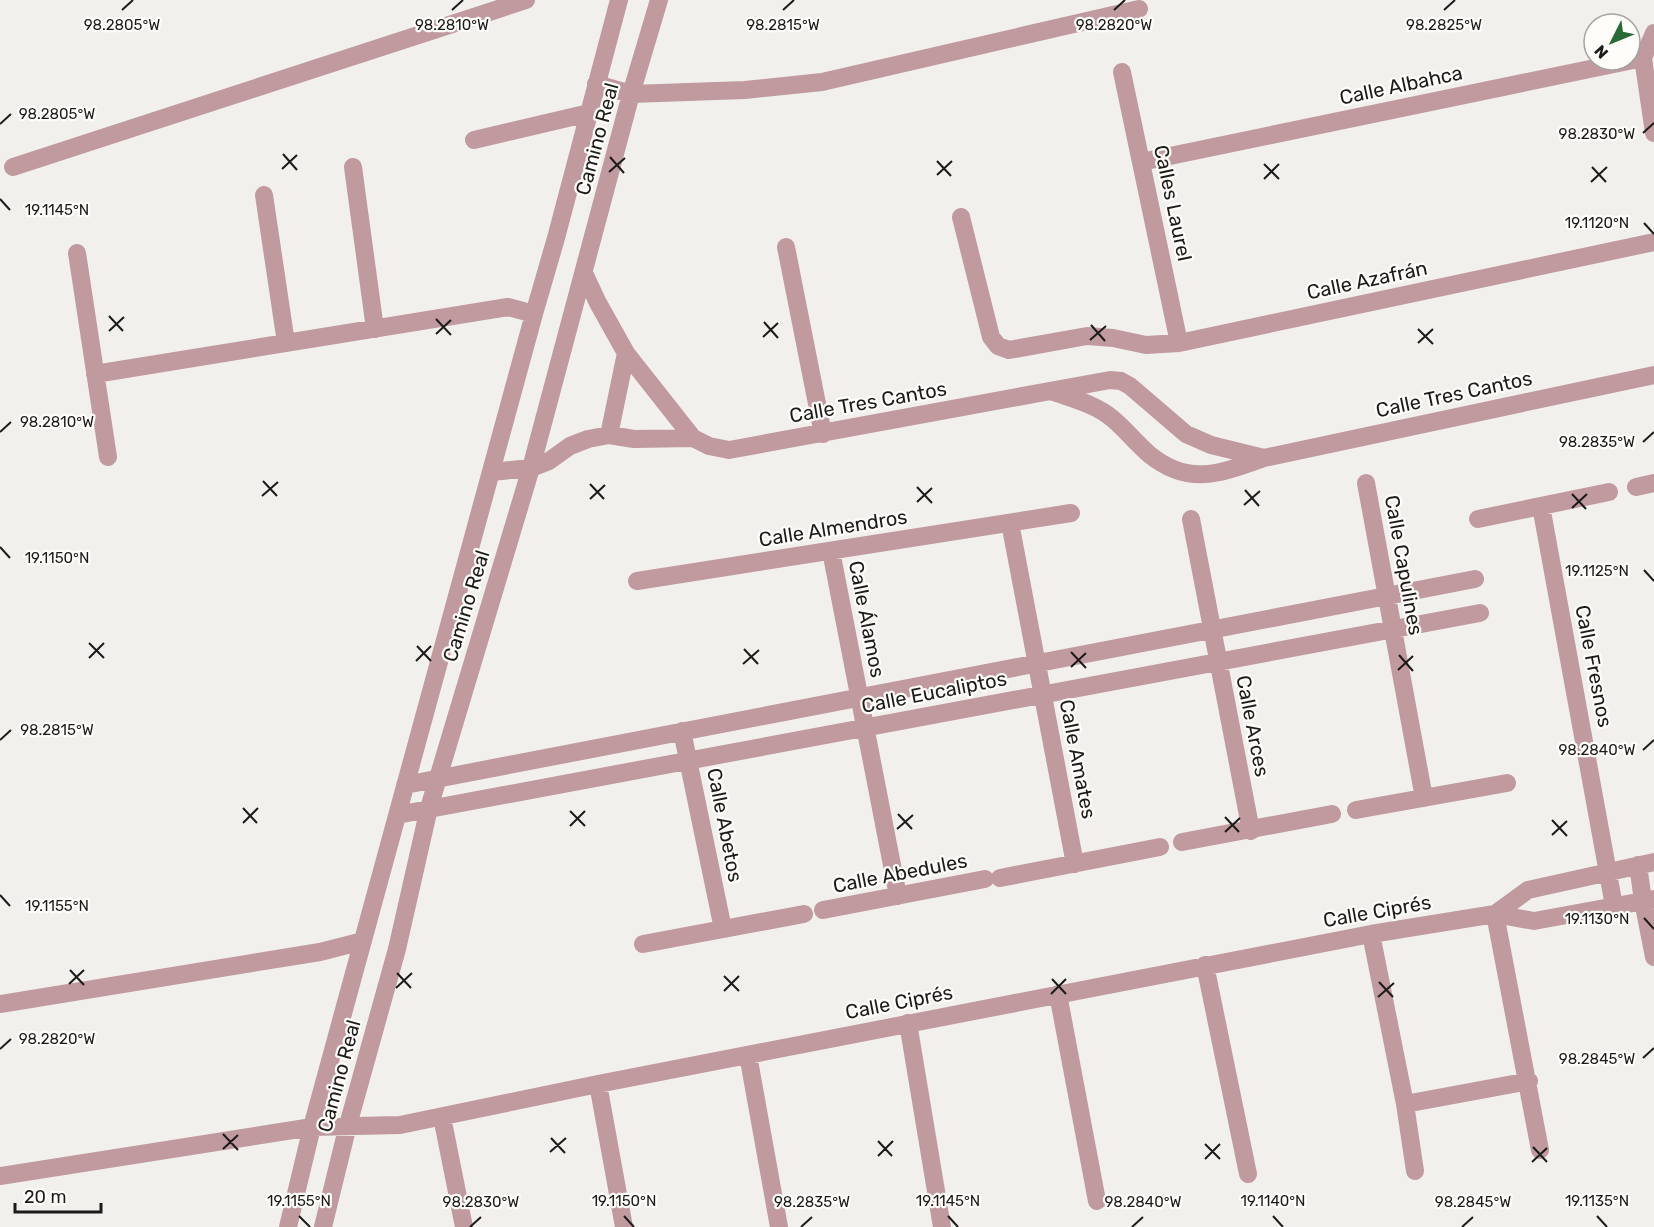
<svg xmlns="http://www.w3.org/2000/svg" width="1654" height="1227" viewBox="0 0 1654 1227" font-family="Rubik,sans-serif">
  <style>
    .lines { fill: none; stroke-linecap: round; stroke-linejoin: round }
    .minor { stroke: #c09a9f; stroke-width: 18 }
    .ticks { fill: none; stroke: #1b1b19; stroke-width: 2 }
    .labels { text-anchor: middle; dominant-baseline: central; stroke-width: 4.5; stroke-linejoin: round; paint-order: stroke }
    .street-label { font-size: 20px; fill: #1b1b19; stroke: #fffdfa }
    .ticks-label { font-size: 15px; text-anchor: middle; fill: #1b1b19; stroke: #fffdfa; stroke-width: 4.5; stroke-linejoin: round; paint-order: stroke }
  </style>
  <rect width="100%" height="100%" fill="#f2f0ec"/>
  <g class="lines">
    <path class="minor" d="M1643 58 1654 133
      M1643 58 1654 33
      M1122 72 1179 343
      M596 84 631 94 745 90 822 82 1139 9
      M474 140 589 113
      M1141 162 1643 58
      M13 167 526 0
      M353 167 375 329
      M264 195 286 343
      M961 217 991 337 998 346 1009 350 1087 336 1113 338 1146 345 1179 343 1654 242
      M786 247 823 434
      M77 253 108 457
      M584 273 598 303 626 353 693 438 709 446 729 450 1110 380 1121 381 1130 386 1186 434 1211 445 1264 458
      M95 374 508 307 534 314
      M1054 392C1074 399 1097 405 1113 419 1126 430 1137 444 1150 455 1190 487 1221 473 1264 458L1654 375
      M609 435 626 353
      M491 472 531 468 549 461 570 446 588 439 609 435 634 439 693 438
      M1366 483 1424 798
      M1636 487 1654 483
      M1541 506 1614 906
      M1191 519 1251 831
      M1478 519 1609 492
      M1010 523 1075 864
      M831 551 898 896
      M637 581 1071 513
      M682 731 723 929
      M405 785 1475 579
      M1356 810 1507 783
      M397 815 1480 613
      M1182 842 1332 814
      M1638 865 1643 901 1654 957
      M1000 878 1160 847
      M823 910 985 879
      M1495 914 1540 1150
      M1495 914 1528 890 1654 862
      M1371 934 1405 1104 1415 1171
      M643 944 804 914
      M1205 965 1248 1174
      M1058 994 1097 1201
      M0 1004 320 952 363 941
      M908 1023 942 1227
      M748 1055 779 1227
      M598 1084 624 1227
      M1405 1104 1529 1081
      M442 1117 464 1227
      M0 1176 312 1127 400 1125 598 1084 1371 934 1495 914 1534 921 1654 899
      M288 1227 312 1127 534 314 556 238 619 0
      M323 1227 348 1125 397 949 429 808 531 468 631 94 659 0"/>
  </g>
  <path class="ticks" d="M122 10 133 0M452 10 463 0M783 10 794 0M1114 10 1125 0M1444 10 1455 0M0 124 11 114M1643 133 1654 123M283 154 297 170M610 157 624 173M937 161 951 176M1264 164 1279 179M1592 167 1606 182M282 169 297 155M609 172 625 158M937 175 952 161M1264 179 1279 164M1591 182 1607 167M0 199 10 210M1644 223 1654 234M109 316 123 331M436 319 451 335M764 322 778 338M1091 325 1105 341M1418 329 1433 344M109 331 124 317M436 334 451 320M763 337 778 323M1090 340 1106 326M1418 343 1433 329M0 432 11 422M1643 442 1654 432M263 481 277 496M590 484 604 499M917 487 932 503M1245 490 1259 506M1572 494 1586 509M262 496 278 482M590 499 605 485M917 502 932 488M1244 505 1260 491M1572 508 1587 494M0 547 10 558M1644 570 1654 581M89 643 104 658M417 646 431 661M744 649 758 664M1071 652 1086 668M1399 655 1413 671M89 658 104 643M416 661 431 646M743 664 759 650M1071 667 1086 653M1398 670 1413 656M0 740 11 730M1643 750 1654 740M243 808 257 823M570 811 585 826M898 814 912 829M1225 817 1239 832M1552 820 1567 836M243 823 258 808M570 826 585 811M897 829 913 815M1225 832 1240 818M1552 835 1567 821M0 895 10 906M1644 918 1654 929M70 970 84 985M397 973 411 988M724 976 739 991M1052 979 1066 994M1379 982 1393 997M69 984 84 970M396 988 412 973M724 991 739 976M1051 994 1066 979M1378 997 1394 983M0 1049 11 1039M1643 1058 1654 1048M223 1134 238 1150M551 1138 565 1153M878 1141 892 1156M1205 1144 1220 1159M1533 1147 1547 1162M223 1149 238 1135M550 1152 566 1138M878 1156 893 1141M1205 1159 1220 1144M1532 1162 1547 1148M299 1216 310 1227M624 1216 634 1227M948 1216 958 1227M1273 1216 1283 1227M1597 1216 1607 1227M470 1227 481 1217M801 1227 812 1217M1132 1227 1143 1217M1462 1227 1473 1217"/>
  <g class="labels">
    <g class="street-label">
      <text transform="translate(1401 85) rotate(-12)">Calle Albahca</text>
      <text transform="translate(597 139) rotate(-75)">Camino Real</text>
      <text transform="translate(1173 203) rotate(78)">Calles Laurel</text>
      <text transform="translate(1367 280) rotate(-12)">Calle Azafrán</text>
      <text transform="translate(1454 394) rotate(-12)">Calle Tres Cantos</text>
      <text transform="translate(868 402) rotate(-10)">Calle Tres Cantos</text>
      <text transform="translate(833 528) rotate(-9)">Calle Almendros</text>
      <text transform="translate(1404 565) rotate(80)">Calle Capulines</text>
      <text transform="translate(466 606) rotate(-73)">Camino Real</text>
      <text transform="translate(867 619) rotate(79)">Calle Álamos</text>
      <text transform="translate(1594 666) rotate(79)">Calle Fresnos</text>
      <text transform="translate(934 692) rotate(-11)">Calle Eucaliptos</text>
      <text transform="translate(1253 726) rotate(79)">Calle Arces</text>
      <text transform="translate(1078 759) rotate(79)">Calle Amates</text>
      <text transform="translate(725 825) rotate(79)">Calle Abetos</text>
      <text transform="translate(900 873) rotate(-11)">Calle Abedules</text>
      <text transform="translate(1377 911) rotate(-10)">Calle Ciprés</text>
      <text transform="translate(899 1002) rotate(-11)">Calle Ciprés</text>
      <text transform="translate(339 1076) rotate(-75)">Camino Real</text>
    </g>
  </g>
  <g class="ticks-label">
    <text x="122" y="30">98.2805°W</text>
    <text x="452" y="30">98.2810°W</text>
    <text x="783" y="30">98.2815°W</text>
    <text x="1114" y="30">98.2820°W</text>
    <text x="1444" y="30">98.2825°W</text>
    <text x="57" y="119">98.2805°W</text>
    <text x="1597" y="139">98.2830°W</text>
    <text x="57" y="215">19.1145°N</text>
    <text x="1597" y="228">19.1120°N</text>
    <text x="57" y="427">98.2810°W</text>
    <text x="1597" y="447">98.2835°W</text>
    <text x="57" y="563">19.1150°N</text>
    <text x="1597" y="576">19.1125°N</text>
    <text x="57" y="735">98.2815°W</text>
    <text x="1597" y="755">98.2840°W</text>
    <text x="57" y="911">19.1155°N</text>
    <text x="1597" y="924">19.1130°N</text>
    <text x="57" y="1044">98.2820°W</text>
    <text x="1597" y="1064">98.2845°W</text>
    <text x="299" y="1206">19.1155°N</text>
    <text x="624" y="1206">19.1150°N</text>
    <text x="948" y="1206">19.1145°N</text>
    <text x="1273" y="1206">19.1140°N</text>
    <text x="1597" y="1206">19.1135°N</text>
    <text x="481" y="1207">98.2830°W</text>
    <text x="812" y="1207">98.2835°W</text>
    <text x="1143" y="1207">98.2840°W</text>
    <text x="1473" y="1207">98.2845°W</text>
  </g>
  <g transform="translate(1612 42) rotate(227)"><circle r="28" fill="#fffdfa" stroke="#a4a3a0" stroke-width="1.5"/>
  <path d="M0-4.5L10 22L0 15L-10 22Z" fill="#286b36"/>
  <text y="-9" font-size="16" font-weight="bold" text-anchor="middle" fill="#1b1b19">N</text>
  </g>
  <path d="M15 1203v9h86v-9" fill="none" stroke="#1b1b19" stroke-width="3"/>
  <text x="24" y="1203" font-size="18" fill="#1b1b19" stroke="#fffdfa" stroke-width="4.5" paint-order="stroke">20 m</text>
</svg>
